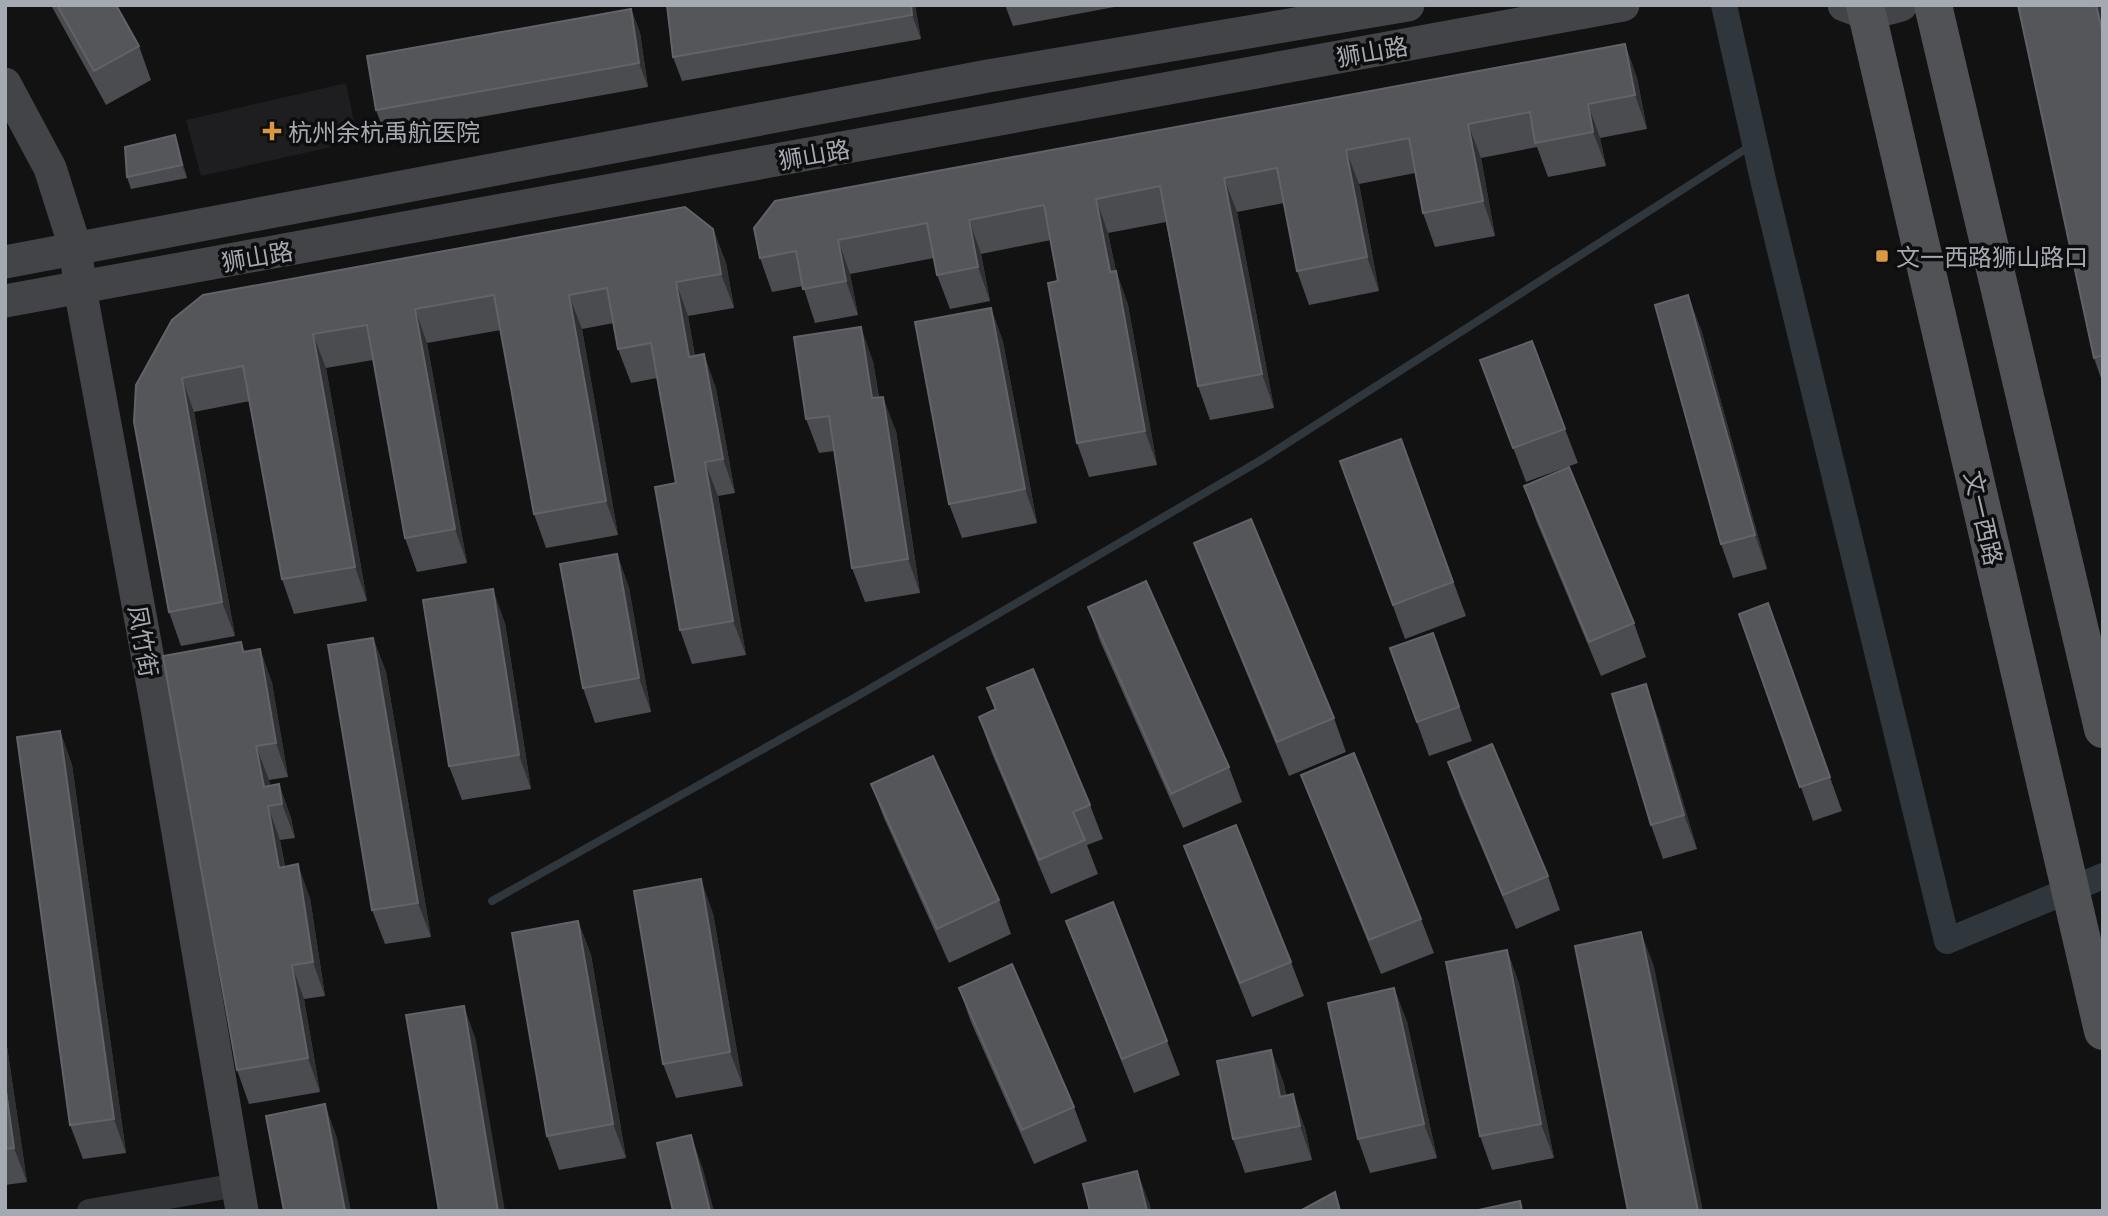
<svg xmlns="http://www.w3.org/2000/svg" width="2108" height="1216" viewBox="0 0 2108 1216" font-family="'Exo 2','Noto Sans SC',sans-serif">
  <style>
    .built { fill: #1e1e20 }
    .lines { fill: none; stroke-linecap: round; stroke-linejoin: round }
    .stream { stroke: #2f373c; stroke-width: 8 }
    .canal { stroke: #2f373c; stroke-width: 26 }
    .street { stroke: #333438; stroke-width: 24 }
    .secondary { stroke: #424447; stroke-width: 33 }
    .primary { stroke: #505256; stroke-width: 38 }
    .wall { fill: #4b4c4f }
    .shaded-wall { fill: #303133 }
    .building { fill: #54565a; stroke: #616368; stroke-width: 2 }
    .poi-dot { fill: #db9842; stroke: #0d0d0e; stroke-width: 2.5 }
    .labels { text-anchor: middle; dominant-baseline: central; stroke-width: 7; stroke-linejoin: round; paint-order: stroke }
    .street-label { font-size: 24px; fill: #a5aab2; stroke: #0d0d0e }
    .poi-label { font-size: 24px; fill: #a5aab2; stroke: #0d0d0e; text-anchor: start }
  </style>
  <rect width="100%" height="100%" fill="#121213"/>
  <path class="built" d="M346 83 358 141 201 176 186 120Z"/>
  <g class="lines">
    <path class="stream" d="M492 901 854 698 1261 460 1755 143"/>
    <path class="canal" d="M1724 5 1764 184 1947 941 2103 876"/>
    <path class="street" d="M89 1211 237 1185"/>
    <path class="secondary" d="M1844 5 1867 14 1901 5
      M5 84 50 168 76 250 80 288 157 708 242 1211
      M5 262 988 76 1408 5
      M5 301 1623 5"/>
    <path class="primary" d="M1865 5 2103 1031
      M1933 5 2103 729"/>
  </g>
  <path class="wall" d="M51 5H116L139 46 151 80 106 105Z
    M667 5H915L921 39 682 81 673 57Z
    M1005 5H1125L1013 26Z
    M631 9 640 33 648 87 385 134 376 110Z
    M2103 11V384L2094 358Z
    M1625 44 1637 78 1647 129 1600 138 1606 166 1548 177 1537 147 1481 158 1495 236 1435 247 1423 213 1415 173 1359 184 1379 291 1309 305 1297 271 1284 203 1237 212 1274 408 1210 420 1198 386 1166 222 1108 233 1116 271 1128 305 1157 465 1089 477 1077 443 1058 281 1051 240 981 254 990 301 950 309 937 275 934 258 850 274 858 315 815 323 803 286 772 292 760 258Z
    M175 135 187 178 131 189 127 177Z
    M713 229 726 263 734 308 688 316 695 356 704 354 716 389 735 493 718 496 746 655 692 664 680 630 676 483 657 378 631 383 618 349 614 323 582 329 618 535 546 548 534 514 501 330 427 343 467 563 417 572 405 538 373 360 326 368 367 601 294 614 282 579 250 401 194 412 235 636 181 646 169 612 172 320Z
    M991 308 1003 342 1037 523 962 538 949 504Z
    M1701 329 1767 569 1733 578 1721 544Z
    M1480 360 1565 429 1578 463 1526 482Z
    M873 361 879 397 896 431 920 593 865 602 852 568 834 451 819 453 806 419Z
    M1401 439 1466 616 1405 639 1340 461Z
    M1524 486 1634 623 1646 657 1601 676 1536 520Z
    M1194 543 1334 718 1346 752 1289 776 1207 577Z
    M617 554 629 588 651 712 595 723 583 688Z
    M1768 603 1842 811 1813 821 1739 614Z
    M1088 607 1229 767 1242 802 1183 828 1100 641Z
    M505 623 531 789 462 800 449 766Z
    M1433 633 1472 741 1429 756 1390 648Z
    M373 638 386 672 431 937 385 944 372 910Z
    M241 642 245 652 260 649 272 683 288 777 269 780 270 786 279 784 291 818 295 838 280 840 285 866 310 898 325 996 304 999 320 1092 249 1104 237 1070Z
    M987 688 1090 805 1103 839 1087 845 1098 874 1051 894 991 751 979 717 995 710Z
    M1658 718 1697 849 1663 859 1651 825Z
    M60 731 72 765 126 1153 83 1159 70 1125Z
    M1448 762 1548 876 1560 910 1516 929 1460 796Z
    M1301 775 1421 919 1434 953 1381 974 1314 809Z
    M871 784 999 900 1011 934 949 963 884 818Z
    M1184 846 1291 962 1304 996 1252 1017 1197 880Z
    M713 913 743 1086 676 1098 663 1064Z
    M578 921 591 955 626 1158 559 1170 547 1136Z
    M1066 921 1167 1041 1180 1075 1134 1093 1079 955Z
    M1507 950 1519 984 1554 1158 1492 1170 1480 1136Z
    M959 988 1074 1107 1087 1141 1034 1164 971 1022Z
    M1394 988 1407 1022 1437 1158 1370 1173 1358 1139Z
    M5 1033 27 1182 5 1185Z
    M1271 1050 1284 1084 1286 1095 1305 1128 1312 1160 1245 1173 1233 1139Z"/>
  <path class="shaded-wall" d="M911 5H915L921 39 912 15Z
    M2096 5H2101L2103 11V34Z
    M631 9 640 33 648 87 639 63Z
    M1625 44 1637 78 1647 129 1635 95Z
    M1588 104 1600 138 1606 166 1593 132Z
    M1468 124 1481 158 1495 236 1483 201Z
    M175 135 179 147 187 178 182 165Z
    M1346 150 1359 184 1379 291 1367 257Z
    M1224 178 1237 212 1274 408 1262 374Z
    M1096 199 1108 233 1117 277 1116 271 1128 305 1157 465 1145 431Z
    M969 220 981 254 990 301 978 267Z
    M713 229 726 263 734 308 721 274Z
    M838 240 850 274 858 315 846 281Z
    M676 282 688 316 701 391 689 357Z
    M569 295 582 329 618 535 606 501Z
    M1688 295 1701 329 1767 569 1755 535Z
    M991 308 1003 342 1037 523 1025 489Z
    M415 309 427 343 467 563 455 529Z
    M861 327 873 361 884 433 872 398Z
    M313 334 326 368 367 601 355 567Z
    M704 354 716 389 735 493 723 459Z
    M182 378 194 412 235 636 222 602Z
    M883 397 896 431 920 593 908 559Z
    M705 462 718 496 746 655 733 621Z
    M617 554 629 588 651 712 639 678Z
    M493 589 505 623 531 789 519 755Z
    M373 638 386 672 431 937 418 903Z
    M260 649 272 683 288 777 276 743Z
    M1646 684 1658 718 1697 849 1684 815Z
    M60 731 72 765 126 1153 114 1119Z
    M256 746 269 780 273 805 264 787Z
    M279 784 291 818 295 838 282 804Z
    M268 806 280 840 291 902 279 868Z
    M298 864 310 898 325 996 313 962Z
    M701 879 713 913 743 1086 730 1052Z
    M578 921 591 955 626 1158 613 1124Z
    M1641 932 1654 966 1703 1211H1698Z
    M1507 950 1519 984 1554 1158 1541 1124Z
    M292 965 304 999 320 1092 308 1058Z
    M1394 988 1407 1022 1437 1158 1424 1124Z
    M464 1006 476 1040 505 1211H498Z
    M5 1033 27 1182 14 1148 5 1084Z
    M1271 1050 1284 1084 1293 1131 1280 1097Z
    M1293 1094 1305 1128 1312 1160 1300 1126Z
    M325 1104 337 1138 351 1211H345Z
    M691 1135 703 1169 714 1211H710Z
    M1137 1171 1150 1205 1151 1211H1147Z"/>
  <path class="building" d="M57 5H116L139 46 94 71Z
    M667 5H911L912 15 673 57Z
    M2018 5H2096L2103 34V355L2094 358Z
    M631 9 639 63 376 110 367 56Z
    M1625 44 1635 95 1588 104 1593 132 1535 143 1530 112 1468 124 1483 201 1423 213 1409 138 1346 150 1367 257 1297 271 1277 168 1224 178 1262 374 1198 386 1160 186 1096 199 1110 272 1116 271 1145 431 1077 443 1048 283 1058 281 1044 205 969 220 978 267 937 275 927 223 838 240 846 281 803 289 796 251 760 258 754 228 775 201Z
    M175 135 182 165 127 177 125 147Z
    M685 207 713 229 721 274 676 282 689 357 704 354 723 459 705 462 733 621 680 630 655 487 676 483 651 343 618 349 607 288 569 295 606 501 534 514 494 295 415 309 455 529 405 538 367 325 313 334 355 567 282 579 243 366 182 378 222 602 169 612 134 422 136 385 172 320 203 295Z
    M1688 295 1755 535 1721 544 1655 305Z
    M991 308 1025 489 949 504 915 322Z
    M861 327 872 398 883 397 908 559 852 568 829 416 806 419 794 337Z
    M1532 341 1565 429 1513 448 1480 360Z
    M1401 439 1453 582 1393 605 1340 461Z
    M1569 467 1634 623 1589 642 1524 486Z
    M1251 519 1334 718 1277 742 1194 543Z
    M617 554 639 678 583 688 560 564Z
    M1146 581 1229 767 1171 794 1088 607Z
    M493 589 519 755 449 766 423 600Z
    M1768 603 1830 777 1800 787 1739 614Z
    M1433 633 1459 707 1417 722 1390 648Z
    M373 638 418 903 372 910 328 645Z
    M241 642 243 652 260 649 276 743 256 746 264 787 279 784 282 804 268 806 279 868 298 864 313 962 292 965 308 1058 237 1070 163 656Z
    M1033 669 1090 805 1073 812 1085 840 1039 860 979 717 996 709 987 688Z
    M1646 684 1684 815 1651 825 1612 694Z
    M60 731 114 1119 70 1125 17 737Z
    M1492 744 1548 876 1503 895 1448 762Z
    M1354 753 1421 919 1369 940 1301 775Z
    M933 756 999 900 937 929 871 784Z
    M1236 825 1291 962 1240 983 1184 846Z
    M701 879 730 1052 663 1064 634 891Z
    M1113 902 1167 1041 1122 1059 1066 921Z
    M578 921 613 1124 547 1136 512 933Z
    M1641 932 1698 1211H1628L1575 946Z
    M1507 950 1541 1124 1480 1136 1446 962Z
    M1012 964 1074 1107 1022 1130 959 988Z
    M1394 988 1424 1124 1358 1139 1328 1003Z
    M464 1006 498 1211H439L406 1015Z
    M1271 1050 1280 1097 1293 1094 1300 1126 1233 1139 1217 1061Z
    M5 1084 14 1148 5 1149Z
    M325 1104 345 1211H284L266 1116Z
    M691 1135 710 1211H673L657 1143Z
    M1137 1171 1147 1211H1090L1083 1184Z
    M1335 1192 1340 1211H1300Z
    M1520 1201 1522 1211H1474Z"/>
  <g class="poi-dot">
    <path d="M268.5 120.5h7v7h7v7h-7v7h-7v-7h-7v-7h7z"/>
    <rect x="1875" y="249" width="14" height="14" rx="3.5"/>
  </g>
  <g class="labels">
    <g class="street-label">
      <text transform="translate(1372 51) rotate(-10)">狮山路</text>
      <text transform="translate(814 154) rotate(-10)">狮山路</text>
      <text transform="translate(257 256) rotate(-10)">狮山路</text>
      <text transform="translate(1984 518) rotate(77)">文一西路</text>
      <text transform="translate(144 641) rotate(80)">凤竹街</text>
    </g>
    <g class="poi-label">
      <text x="288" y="131">杭州余杭禹航医院</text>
      <text x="1896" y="256">文一西路狮山路口</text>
    </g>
  </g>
  <rect width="2108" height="1216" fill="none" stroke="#a5aab2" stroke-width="14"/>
</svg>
